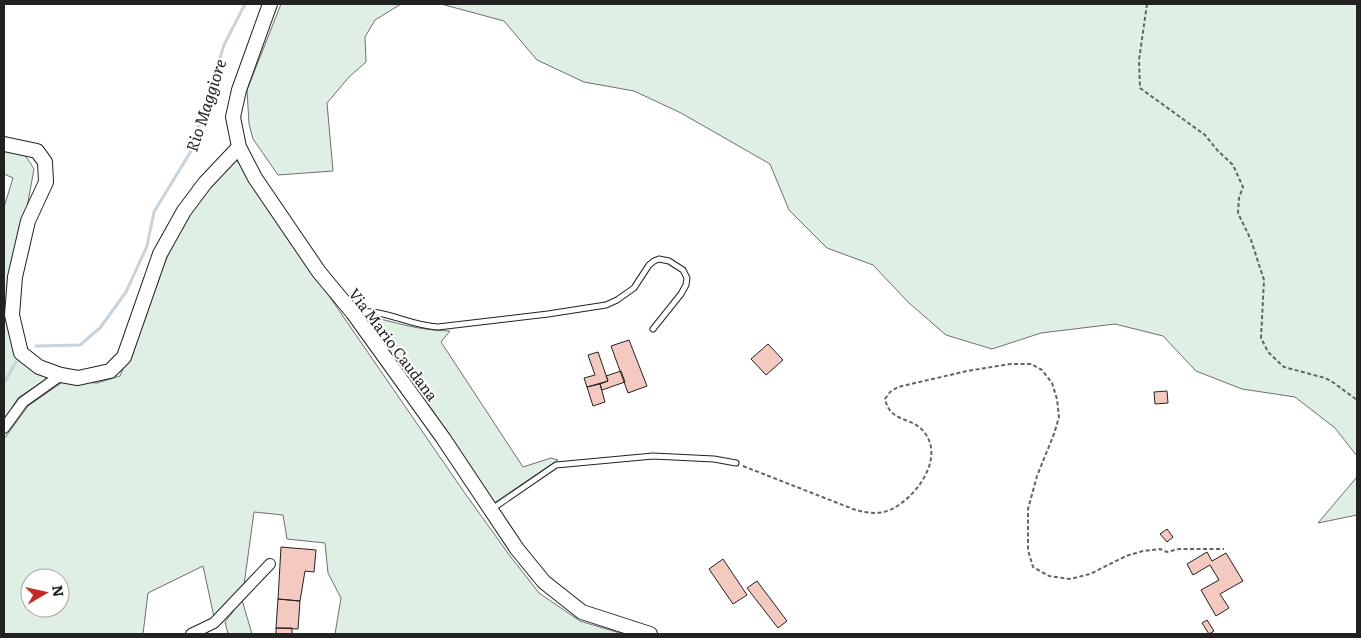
<svg xmlns="http://www.w3.org/2000/svg" width="1361" height="638" viewBox="0 0 1361 638" font-family="Literata,serif">
  <style>
    .green { fill: #e0efe3; stroke: #6f6f6f; fill-rule: evenodd }
    .lines { fill: none; stroke-linecap: round; stroke-linejoin: round }
    .stream { stroke: #c7d3dd; stroke-width: 3 }
    .building { fill: #f3c9c0; stroke: #222 }
    .lane-casing { stroke: #222; stroke-width: 7 }
    .street-casing { stroke: #222; stroke-width: 12 }
    .secondary-casing { stroke: #222; stroke-width: 16 }
    .path { stroke: #646464; stroke-width: 2; stroke-dasharray: 4 2.5; stroke-linecap: butt }
    .lane { stroke: #fff; stroke-width: 5 }
    .street { stroke: #fff; stroke-width: 10 }
    .secondary { stroke: #fff; stroke-width: 14 }
    .labels { text-anchor: middle; dominant-baseline: central; stroke-width: 4; stroke-linejoin: round; paint-order: stroke }
    .street-label { font-size: 15px; fill: #222; stroke: #fff }
    .water-label { font-size: 16px; font-style: italic; fill: #222; stroke: #fff }
  </style>
  <rect width="100%" height="100%" fill="#fff"/>
  <path class="green" d="M281 4H401L375 20 365 37 366 62 349 77 327 103 333 171 278 175 253 139 249 124 247 90Z
    M441 4H1357V456L1335 428 1295 397 1242 389 1196 371 1163 336 1115 324 1041 333 992 349 946 335 909 303 873 265 827 248 789 210 770 164 681 113 634 91 584 82 537 60 504 21Z
    M4 148C22 150 25 154 34 169L25 218 12 275 17 355 50 377 18 398 4 420V207L13 178 4 174Z
    M237 160 250 181 464 492 510 556 539 593 580 621 623 634H335L341 598 328 573 325 543 287 539 283 515 254 512 244 585 214 617 203 566 148 593 143 634H4V439L28 406 64 381 97 383 120 376 131 350 137 339 163 266 185 218 204 193ZM30 578H60V608H30Z
    M365 315C393 322 421 331 450 331L441 342 523 467 551 458 558 460 494 503Z
    M1357 477V515L1318 523Z
    M242 600 252 634H228L225 622Z"/>
  <g class="lines">
    <path class="stream" d="M36 346 80 345 100 328 126 292 147 246 154 212 191 151 224 45 245 4
      M4 383 16 362"/>
  </g>
  <path class="building" d="M629 340 647 386 628 393 611 346Z
    M768 344 783 360 766 375 751 359Z
    M598 352 608 381 587 387 584 378 595 375 588 355Z
    M621 371 625 382 602 390 600 384 608 381 606 376Z
    M600 384 605 402 593 406 587 387Z
    M1167 391 1168 403 1155 404 1154 392Z
    M1167 529 1173 537 1167 542 1160 534Z
    M281 547 316 550 314 572 305 571 300 601 278 599Z
    M1207 552 1212 561 1226 553 1243 581 1220 594 1229 608 1216 616 1201 590 1219 580 1210 565 1193 575 1187 564Z
    M723 559 747 595 733 604 709 569Z
    M757 581 787 621 778 628 747 588Z
    M278 599 300 601 298 629 276 628Z
    M1207 620 1214 631 1209 634 1202 623Z
    M276 628H292V634H276Z"/>
  <g class="lines">
    <g class="lane-casing">
      <path id="lane" d="M356 312C383 308 410 326 438 327L548 314 606 305 617 300 634 288 649 265 654 261 659 259 669 261 683 270 687 278 686 285 681 294 653 329
        M492 509 556 465 653 456 714 459 736 463"/>
    </g>
    <g class="street-casing">
      <path id="street" d="M4 428 23 402 61 375
        M191 634 214 623 270 564"/>
    </g>
    <g class="secondary-casing">
      <path id="secondary" d="M270 4 239 90 233 117 239 147 255 178 319 272 353 313 443 438 517 549 544 582 582 612 650 634
        M4 144 37 151 45 162 46 182 28 221 15 277 12 315 21 353 39 367 61 375 78 378 110 371 124 357 160 254 184 211 205 183 239 147"/>
    </g>
    <path class="path" d="M1147 4 1139 60 1140 88 1205 135 1218 151 1233 165 1243 187 1239 198 1238 213 1251 240 1264 280 1261 338 1268 352 1284 367 1325 378 1334 383 1357 400
      M743 466 853 509C865 513 878 515 890 510 914 499 941 464 928 438 916 414 891 426 885 399L890 392 898 387 967 371 1010 364H1031L1042 370 1052 383 1057 399 1059 417 1054 434 1037 476 1028 509V550L1033 567 1049 576 1070 579 1090 574 1126 556 1143 551 1160 549 1167 552 1179 549H1224"/>
    <use href="#lane" class="lane"/>
    <use href="#street" class="street"/>
    <use href="#secondary" class="secondary"/>
  </g>
  <g class="labels">
    <g class="street-label">
      <text transform="translate(394 344) rotate(53)">Via Mario Caudana</text>
    </g>
    <g class="water-label">
      <text transform="translate(205 105) rotate(-72)">Rio Maggiore</text>
    </g>
  </g>
  <rect width="1361" height="638" fill="none" stroke="#222222" stroke-width="10"/>
  <g transform="translate(45 593) rotate(81)"><circle r="24" fill="#ffffff" stroke="#a7a7a7"/>
  <path d="M0-4L9 19L0 12L-9 19Z" fill="#c62828"/>
  <text y="-8" font-size="14" font-weight="bold" text-anchor="middle" fill="#222222">N</text>
  </g>
</svg>
